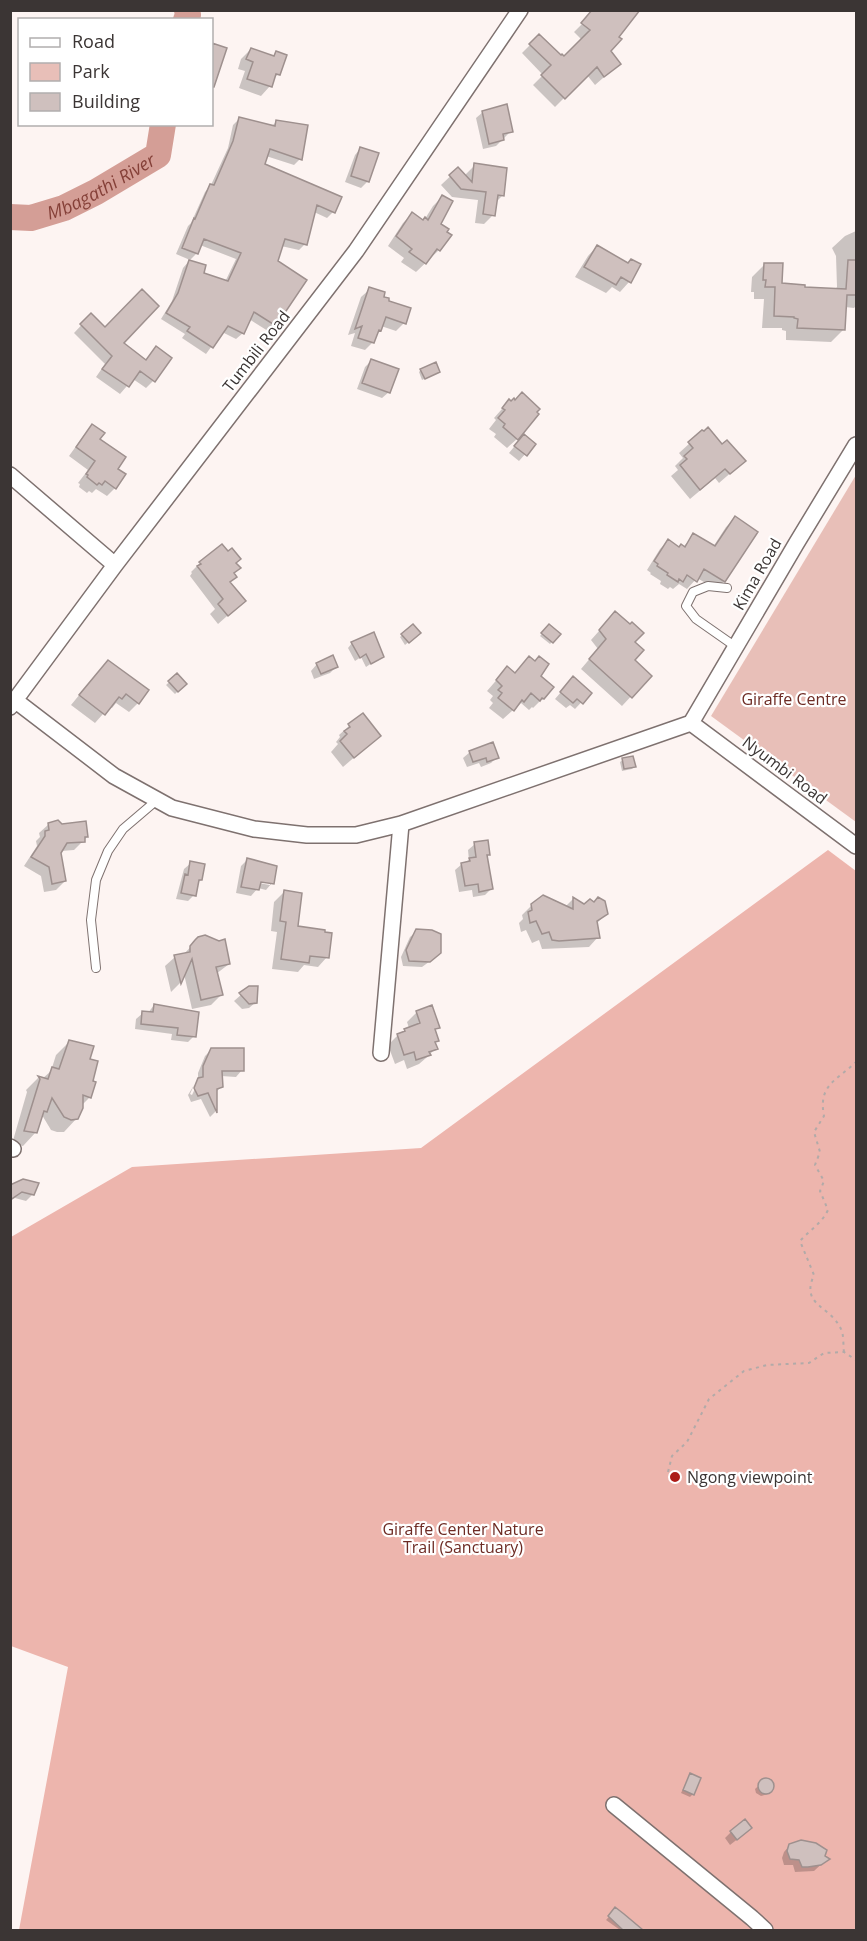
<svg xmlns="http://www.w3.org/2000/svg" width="867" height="1941" viewBox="0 0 867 1941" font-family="'Open Sans',sans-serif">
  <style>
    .green { fill: #e8bfb8 }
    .forest { fill: #edb5ad }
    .shadow { fill: #0003; fill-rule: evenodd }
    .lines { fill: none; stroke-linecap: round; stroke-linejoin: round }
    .river { stroke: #d49e96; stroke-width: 26 }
    .building { fill: #cfc0be; stroke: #9e908e; stroke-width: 1.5 }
    .service-casing { stroke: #7e716f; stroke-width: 10 }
    .minor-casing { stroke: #7e716f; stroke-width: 18 }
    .path { stroke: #b2aaa8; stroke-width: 2; stroke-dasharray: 3 4.5; stroke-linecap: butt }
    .service { stroke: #fff; stroke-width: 8 }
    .minor { stroke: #fff; stroke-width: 15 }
    .poi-dot { fill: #ac1b17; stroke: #fff; stroke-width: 2 }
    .labels { text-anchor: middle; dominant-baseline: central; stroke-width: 4.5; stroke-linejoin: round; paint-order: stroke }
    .street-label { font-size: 16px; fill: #3b3534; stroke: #fff }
    .park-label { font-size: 16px; fill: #6d2b24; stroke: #fff }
    .poi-label { font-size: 16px; fill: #3b3534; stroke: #fff; text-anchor: start }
    .water-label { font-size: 18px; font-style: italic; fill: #854038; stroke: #fff }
  </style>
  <rect width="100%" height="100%" fill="#fdf4f2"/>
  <path class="green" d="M856 475V822L711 716Z"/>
  <path class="forest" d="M828 850 856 871V1930H19L68 1667 11 1646V1237L132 1167 421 1148Z"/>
  <path class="shadow" d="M584 22 617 37 609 51 619 64 595 85 587 75 555 107 533 85 543 75 522 53 539 36 564 58 582 40 574 32Z
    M212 44 225 49 212 87Z
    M251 49 273 57 277 53 278 74 272 80 270 86 261 96 239 88 245 71 238 69 241 59Z
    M483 112 511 131 496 146 483 149 476 118Z
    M240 118 272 126 277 121 300 159 294 165 266 156 263 164 333 212 327 218 314 212 305 244 299 250 281 246 276 262 290 301 274 325 268 331 249 319 243 333 236 339 222 332 206 354 182 338 185 334 161 319 172 301 183 268 189 261 202 274 225 282 236 259 200 245 196 254 190 260 176 254 188 226 191 223 205 192 211 185 228 148 233 125Z
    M361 148 368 181 361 188 345 182 355 155Z
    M475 165 503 195 495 203 493 215 484 224 475 223 478 200 452 197 441 185 458 169 465 177 466 174Z
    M442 197 439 224V250L416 272 401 262 404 258 388 246 403 223 412 214 423 222 433 206Z
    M856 231V306L854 308 845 307 844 329 831 342 786 340V331L782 330V328H762L764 299H754V292H751L752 277 765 264 780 285 803 289 835 290 837 287 836 256 832 248 845 236Z
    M597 246 628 264 639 265 629 282 620 292 612 287 606 293 575 277 588 256Z
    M370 289 382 297 404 323 396 331 381 326 373 342 365 350 351 346 355 333 348 335 361 297Z
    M91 315 122 344 145 361 156 348 153 381 146 388 133 379 120 394 96 377 105 364 74 333Z
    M371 361 389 392 382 398 357 389 365 367Z
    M421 370 438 372 422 380 419 372Z
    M509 401 511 403 517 439 507 448 494 437 496 434 489 429 496 420 494 418Z
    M93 426 98 439 116 469 115 488 107 496 96 489 92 493 89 491 87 493 79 487 80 484 78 483 88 470 69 456 84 435Z
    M702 432 722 446 734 470 719 483 715 478 690 499 671 476 678 470 675 466 683 458 679 453Z
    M518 442 534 444 519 461 509 453Z
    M735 518 724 581 716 589 697 578 687 589 679 584 673 589 670 587 668 589 660 584 661 581 650 574 651 573 647 570 660 549 668 541 679 548 683 547 694 535 713 547 726 527Z
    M200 563H235L233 574 229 583 235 609 218 624 210 614 215 609 190 576 192 573 191 572Z
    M607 622 633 643V660L650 676 622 706 581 669 598 649 591 640Z
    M413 626 419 633 405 645 400 637Z
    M549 626 559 634 550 644 540 636Z
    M352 643 382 656 366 667 361 657 355 661 348 648Z
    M529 658 535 663 543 698 533 708 532 707 529 710 521 703 503 719 489 708 493 703 490 700 493 696 487 691 507 668 514 674Z
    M317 664 336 667 330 673 314 679 311 671Z
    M99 671 138 703 129 712 116 703 112 708 110 706 95 723 71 705Z
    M177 675 185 684 175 694 166 685Z
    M567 685 590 693 575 709 570 705 566 708 555 699Z
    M349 726 379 736 343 767 331 752 338 744 336 742 340 737 339 735Z
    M470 752 497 757 491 763 481 767 479 763 467 767 463 758Z
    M623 760 634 767 632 769 622 771 620 762Z
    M49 824 87 837 74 850 61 851 65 881 56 890 44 892 41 876 24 866 37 846 36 841 40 837 39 833Z
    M475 844 489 854 486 857 491 889 485 895 473 897 472 890 459 892 455 870 462 864 469 860 468 850Z
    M247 860 272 883 266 890 258 888 251 896 236 893 241 866ZM253 882H270V885Z
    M191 863 201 880 197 883 194 895 188 901 176 899 184 869Z
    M284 892 296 928 327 957 318 967 304 965 298 972 272 969 277 932 271 931 274 902Z
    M573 899 584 906 594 904 607 913 596 924 598 937 589 947 542 949 539 940 532 943 526 930 521 932 519 923 523 919 522 915 532 905 565 907Z
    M417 931 433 959 422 967 403 966 401 957 410 937Z
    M199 938 229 964 216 974 221 995 211 1005 192 1009 184 974 180 983 171 992 165 966 175 957 183 955Z
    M250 987 256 1002 249 1008 242 1009 234 1001Z
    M154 1005 194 1036 188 1042 171 1040 172 1034 135 1029 136 1019 143 1013H148Z
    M417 1012 438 1027 434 1031 437 1040 434 1044 436 1048 426 1058 419 1064 407 1069 404 1060 395 1064 388 1045 398 1035 409 1028 407 1022Z
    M69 1042 88 1060 90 1097 81 1106 77 1118 64 1132H57L51 1130 42 1115 36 1132 23 1146 12 1144 27 1092 26 1090 38 1078 42 1079 51 1071 56 1055Z
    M212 1049 242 1070 236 1077 221 1076 222 1086 215 1093V1112L210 1117 201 1099 191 1102 188 1095 194 1085 190 1094 192 1095 198 1082H196L198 1081V1073L205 1056Z
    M37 1184 32 1195 26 1201 15 1198 10 1201V1186Z
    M690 1775 693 1794 690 1797 681 1793Z
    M765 1780 770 1781 773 1786 768 1794 761 1796 756 1793 755 1789Z
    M731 1832 744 1834 730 1845 725 1838Z
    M790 1845 823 1856 827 1859 814 1871 795 1872 793 1865H784L782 1858 784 1852Z
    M616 1909 633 1929 630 1930H620L606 1920Z"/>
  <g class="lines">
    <g class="river">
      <path d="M186 20 188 15 187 10"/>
      <path id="s1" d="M10 217 31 218 64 208 96 192 158 155 163 124"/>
    </g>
  </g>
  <path class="building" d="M592 10H640L619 37 622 39 611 51 621 64 604 77 597 67 565 99 541 75 551 65 529 44 539 34 561 55 562 54 564 56 590 30 581 23Z
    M212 43 227 48 214 87H212Z
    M251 48 274 56 276 51 287 55 280 75 276 74 272 87 247 79 253 62 246 59Z
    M507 104 513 132 503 134 504 140 489 144 482 111Z
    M239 117 275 126 276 120 308 125 302 160 270 149 265 164 342 197 335 213 317 205 307 245 285 239 278 261 307 280 276 326 254 312 244 334 228 326 213 348 187 331 190 327 166 313 178 293 189 260 206 265 204 273 228 281 241 253 204 239 198 254 182 248 194 218 195 219 210 184 214 185 233 141Z
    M360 147 379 153 369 182 351 176Z
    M474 163 507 168 504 196 498 195 495 216 483 214 486 192 461 189 449 175 458 167 472 182Z
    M442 195 453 201 441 224 449 229 447 232 452 235 440 251 437 249 426 264 409 252 412 249 396 236 412 212 423 220 425 217 428 220Z
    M597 245 628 263 631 259 641 264 631 283 621 277 616 285 584 267Z
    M848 260H856V295H847L845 330 797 328 798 319 794 318V317L774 316 775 287H765L766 280H763L764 263H783L782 283 805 285V287L846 289Z
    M369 287 385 292 384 297 389 298V301L411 308 406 324 386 317 381 331 379 330 374 343 358 338 362 326 355 329Z
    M142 289 159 306 124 343 146 360 156 346 172 358 155 382 140 371 129 387 102 369 112 356 80 324 91 313 105 327Z
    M371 359 399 369 390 393 362 383Z
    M436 362 440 372 425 379 420 369Z
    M522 392 540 409 537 412 539 414 518 440 503 427 505 424 498 418 505 410 502 408 509 399 511 401 514 398 515 400Z
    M92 424 105 433 100 439 126 457 118 469 126 474 116 489 105 481 102 485 99 483 97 485 87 477 88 475 86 474 95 461 76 447Z
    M708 427 722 444 727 440 746 461 730 474 725 469 700 490 680 465 687 459 684 456 693 448 688 442 702 430 704 431Z
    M524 434 536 444 527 456 514 446Z
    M735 516 758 532 725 582 704 569 697 582 687 575 683 582 679 579 678 582 667 575 668 573 657 566 658 564 654 561 668 539 679 547 681 544 685 547 693 533 715 546Z
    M222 544 228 551 232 548 241 559 236 563 241 568 234 573 237 577 230 582 246 601 228 616 218 604 223 599 197 566 201 564 199 562Z
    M615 611 630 624 632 622 644 633 635 642 644 650 635 660 652 676 632 698 589 659 606 639 599 630Z
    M413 624 421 633 409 643 401 634Z
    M549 624 561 634 553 643 541 633Z
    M374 632 384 657 371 664 366 654 360 658 351 642Z
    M333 655 338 667 321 674 316 663Z
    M529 656 535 661 539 656 549 664 541 676 554 687 544 699 542 698 540 701 531 693 524 702 522 700 514 711 498 698 502 693 498 690 502 686 496 680 507 666 515 673Z
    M108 660 149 690 139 704 126 694 122 699 119 697 105 715 79 695Z
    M177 673 187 684 178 692 168 681Z
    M573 676 592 693 583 704 577 699 573 703 560 692Z
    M363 713 381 736 354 758 340 741 347 734 344 731 350 727 348 724Z
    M493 742 499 758 487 762 486 758 473 762 469 751Z
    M633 756 636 767 624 769 622 758Z
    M58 820 62 824 86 821 88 837H85V842L67 843 61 853 66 881 52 884 49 867 31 857 45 836V831L49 830 48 823Z
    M488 840 490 855H487L493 889 479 892 478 884 465 886 461 863 470 861 469 858 476 857 474 842Z
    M247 858 277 866 274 884 261 882 259 890 241 887Z
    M190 861 205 864 202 880H199L196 896 181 893 185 874 188 875Z
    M284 890 302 893 298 926 325 930V932L332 933 329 958 310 956 309 963 281 959 286 922 280 921Z
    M543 895 573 909V897L584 904 590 899 594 902 598 897 605 901 608 914 597 921 600 938 559 941 552 940 549 932 542 934 536 921 530 923 528 912 532 910 531 904Z
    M416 929 432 930 441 934V953L430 962 409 961 406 950Z
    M205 935 219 941 225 939 230 964 216 967 223 995 201 1000 192 959 181 984 174 955 190 952V946L195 940 198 937Z
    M249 986H258L257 1003 249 1004 239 993Z
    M154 1004 199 1012 196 1037 177 1035 178 1028 141 1024 142 1011 153 1012Z
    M432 1005 440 1028 435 1029 439 1041 435 1042 438 1049 429 1052 431 1055 416 1060 414 1052 404 1055 397 1034 405 1031 404 1029 420 1023 416 1011Z
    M69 1040 94 1046 90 1059 98 1061 93 1081 96 1082 91 1098 83 1095V1108L78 1119 71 1120 64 1117 52 1098 47 1112 44 1111 37 1133 24 1131 40 1079 38 1076 48 1079 52 1067 59 1069Z
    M211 1048H244V1071H222L223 1087 217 1089V1113L208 1093 198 1096 194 1088 198 1078 203 1077V1066Z
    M23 1179 39 1183 34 1195 22 1192 10 1200V1185Z
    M690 1773 701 1778 694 1795 683 1790Z
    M758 1786a8 8 0 1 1 16 0a8 8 0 1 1-16 0Z
    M745 1819 752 1828 737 1840 730 1831Z
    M801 1840 816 1843 827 1850 825 1856 830 1859 821 1865 808 1867H802L799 1860 790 1859 787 1851 789 1844Z
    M615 1907 624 1914 643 1930H623L608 1916Z"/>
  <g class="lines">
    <g class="service-casing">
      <path id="service" d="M727 588 708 586 693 592 686 606 696 619 736 647
        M96 968 91 920 96 880 108 851 123 829 157 800"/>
    </g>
    <g class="minor-casing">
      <path id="minor" d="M10 475 115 565
        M16 701 114 776 172 808 254 829 307 835H356L401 824 691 723
        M10 707 115 565 356 251 520 10
        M691 723 796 544 856 445
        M691 723 856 846
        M381 1053 401 824
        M10 1147 13 1149
        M614 1805 752 1918 765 1930"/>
    </g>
    <path class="path" d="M844 1352C843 1345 844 1335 841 1329 830 1305 800 1306 814 1275L800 1241C810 1230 822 1223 828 1210L820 1191 824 1181 815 1165 820 1152 814 1132 824 1116C818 1085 836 1081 856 1062
      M668 1472 672 1456 687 1442 709 1399 744 1371 767 1365 809 1363 824 1353 844 1352 856 1360"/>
    <use href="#service" class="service"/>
    <use href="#minor" class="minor"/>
  </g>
  <circle class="poi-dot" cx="675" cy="1477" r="6"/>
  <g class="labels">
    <g class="street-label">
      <text transform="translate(256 351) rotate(-52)">Tumbili Road</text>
      <text transform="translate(757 574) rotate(-60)">Kima Road</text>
      <text transform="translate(785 770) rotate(37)">Nyumbi Road</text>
    </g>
    <g class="park-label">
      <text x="794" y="699">Giraffe Centre</text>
      <text x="463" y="1529">Giraffe Center Nature<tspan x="463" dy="18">Trail (Sanctuary)</tspan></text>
    </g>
    <g class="poi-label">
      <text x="687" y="1477">Ngong viewpoint</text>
    </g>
    <g class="water-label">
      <text stroke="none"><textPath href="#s1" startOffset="98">Mbagathi River</textPath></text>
    </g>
  </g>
  <rect width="867" height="1941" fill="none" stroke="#3b3534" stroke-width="24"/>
  <rect x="18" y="18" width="195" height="108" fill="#ffffff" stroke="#b1aeae" stroke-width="1.5"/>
  <rect x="30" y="38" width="30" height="9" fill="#ffffff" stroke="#b1aeae" stroke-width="1.5"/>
  <text x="72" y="48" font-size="18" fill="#3b3534">Road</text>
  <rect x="30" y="63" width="30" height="18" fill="#e8bfb8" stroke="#b1aeae" stroke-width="1.5"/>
  <text x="72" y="78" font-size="18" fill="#3b3534">Park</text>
  <rect x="30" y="93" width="30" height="18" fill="#cfc0be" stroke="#b1aeae" stroke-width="1.5"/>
  <text x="72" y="108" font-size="18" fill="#3b3534">Building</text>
</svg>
